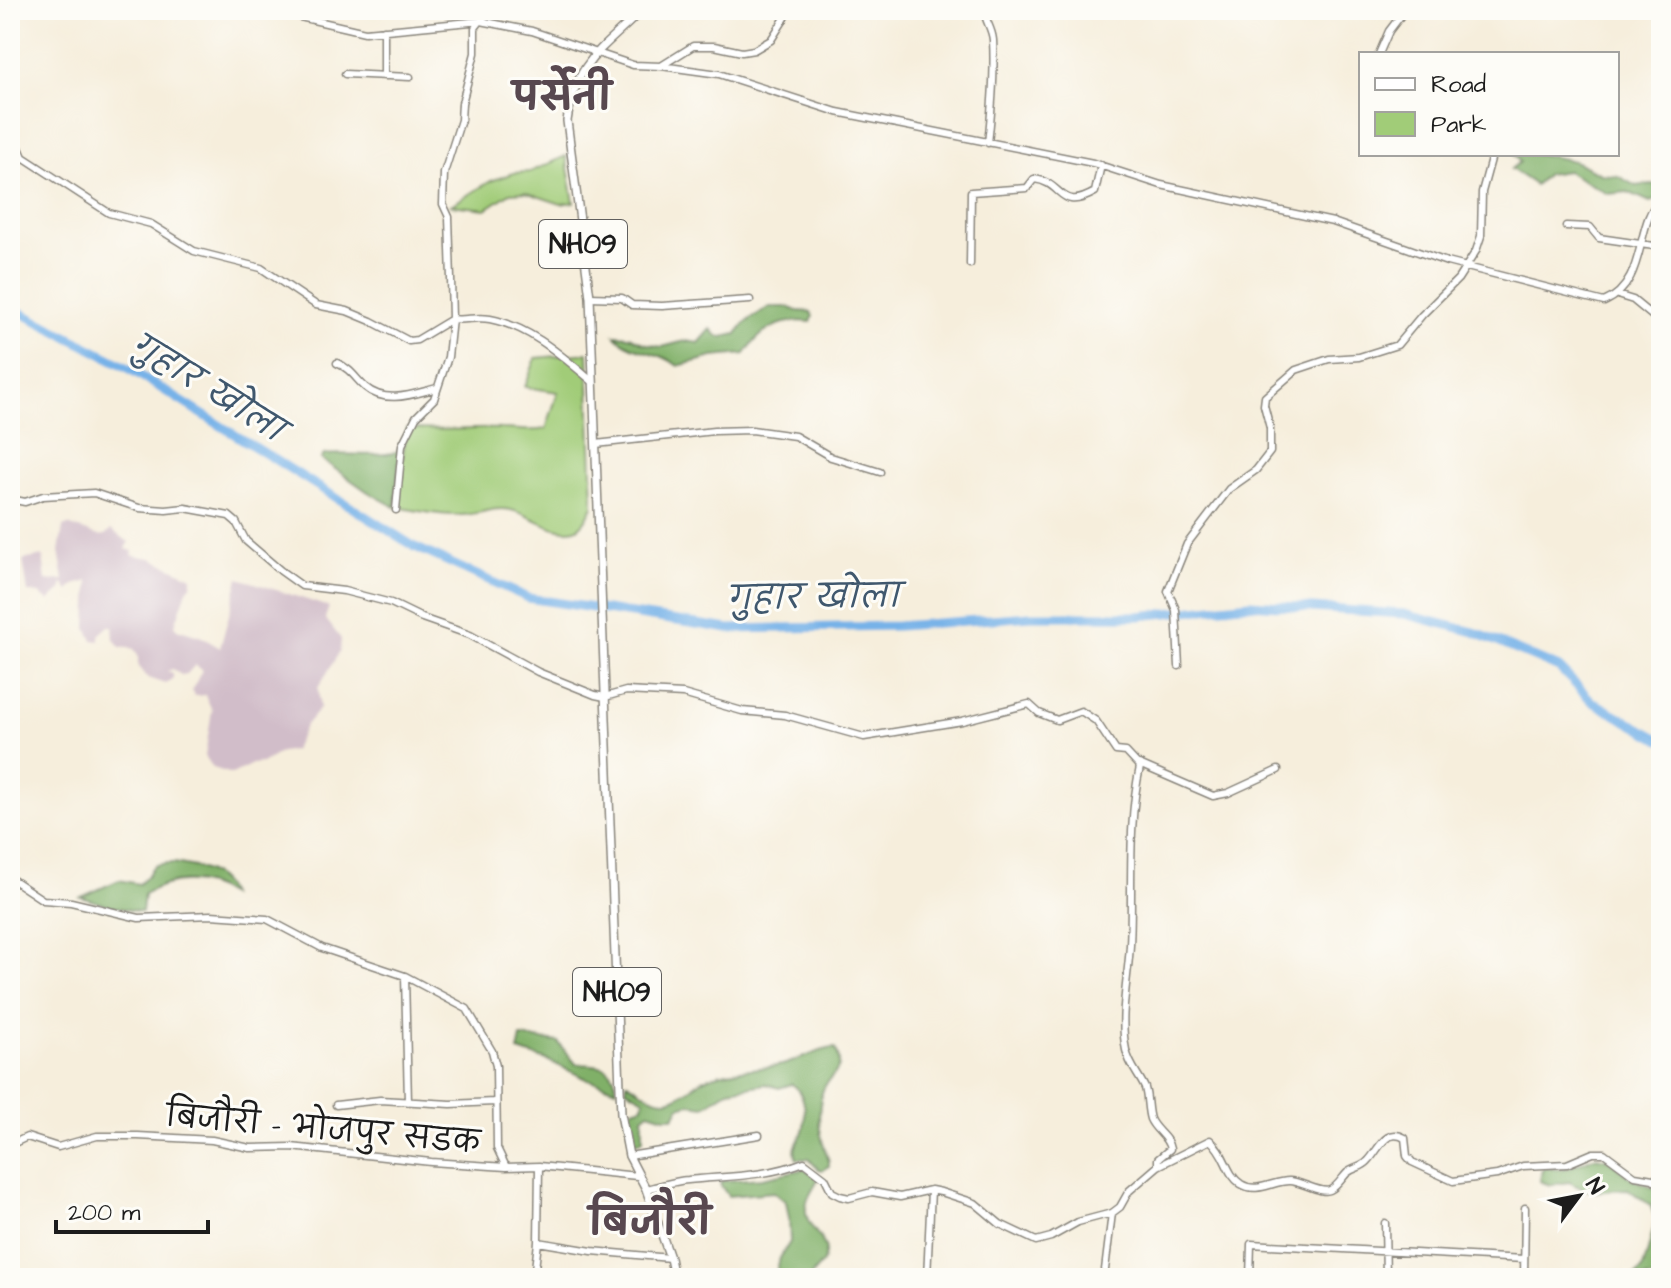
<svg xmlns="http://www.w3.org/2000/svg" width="1671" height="1288" viewBox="0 0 1671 1288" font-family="'Architects Daughter','Playpen Sans Deva',sans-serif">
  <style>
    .industrial { fill: #d1bdc9 }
    .green { fill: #a1cc78; stroke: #5e744a; stroke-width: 2 }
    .forest { fill: #80b068; stroke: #4e6642; stroke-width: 2 }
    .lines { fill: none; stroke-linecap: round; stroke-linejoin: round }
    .river { stroke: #77b2e8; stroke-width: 9 }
    .minor-casing { stroke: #89857c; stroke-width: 9 }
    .major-casing { stroke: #89857c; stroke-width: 10 }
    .minor { stroke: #fff; stroke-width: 6 }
    .major { stroke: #fff; stroke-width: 7 }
    .labels { text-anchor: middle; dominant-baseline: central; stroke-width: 6; stroke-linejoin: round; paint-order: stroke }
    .shield { fill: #fdfcf7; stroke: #605f5e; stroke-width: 2 }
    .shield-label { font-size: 28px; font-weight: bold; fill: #1c1c1c }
    .street-label { font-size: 30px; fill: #1c1c1c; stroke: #fdfcf7 }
    .water-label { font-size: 32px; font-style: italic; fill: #40586e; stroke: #fdfcf7 }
    .district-label { font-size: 38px; font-weight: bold; fill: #584850; stroke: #fdfcf7 }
  </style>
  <rect width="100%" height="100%" fill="#fdfcf7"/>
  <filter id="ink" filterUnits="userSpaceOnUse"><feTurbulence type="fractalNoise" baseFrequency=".0125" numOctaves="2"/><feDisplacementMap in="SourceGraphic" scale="16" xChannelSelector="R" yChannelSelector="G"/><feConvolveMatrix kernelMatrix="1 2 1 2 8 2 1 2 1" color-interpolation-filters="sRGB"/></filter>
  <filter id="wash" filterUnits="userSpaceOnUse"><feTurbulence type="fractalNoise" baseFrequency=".006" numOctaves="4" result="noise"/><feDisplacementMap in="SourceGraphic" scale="32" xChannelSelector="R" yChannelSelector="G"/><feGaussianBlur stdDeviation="1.8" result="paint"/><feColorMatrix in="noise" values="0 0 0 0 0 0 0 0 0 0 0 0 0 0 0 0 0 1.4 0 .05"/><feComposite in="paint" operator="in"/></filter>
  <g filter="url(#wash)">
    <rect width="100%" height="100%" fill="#f6eedc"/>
    <path class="industrial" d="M68 525 99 536 105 535 111 530 129 542 126 549 133 551 132 555 151 558 192 577V584L187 590 175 625 177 629 202 637 220 648 239 578 329 607 325 618 341 639 340 651 318 688 320 708 305 726 294 750 281 752 262 763 252 764 232 774 213 768 205 756 212 710 205 695 194 696 192 690 202 670 195 665 187 674 181 675 173 669 167 671 173 673V678L165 684 148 678 138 666V656L134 649 120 647 114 639 113 626H109L100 634V641L93 640 87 628 89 581 74 585 69 591 63 583 61 590 49 601 39 594 28 592 23 560 43 556 46 581 64 580 59 551 63 527Z"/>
    <path class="green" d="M566 156 574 202 561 204 525 192 510 193 486 209 451 205 491 181 513 173 530 172Z
      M588 353 593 506C589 514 584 526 575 529 555 535 531 514 511 510 495 506 478 515 462 515 440 516 416 510 395 507L407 428C439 432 470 428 502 429 518 429 530 432 546 429L558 392 525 387 536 358Z"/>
    <path class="forest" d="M1513 154H1540L1574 161 1601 174 1618 176 1636 186 1653 184 1661 187V198L1650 202 1628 192 1608 194 1567 171 1547 174 1535 185 1511 169 1520 162Z
      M769 307H789L797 311 811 312 813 317 811 322C782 318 760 330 745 354L713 357 678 366C660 350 632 354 615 335L630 336 643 343 662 347 685 341 699 343 711 329 717 336 722 337 737 334C744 321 757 315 769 307Z
      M400 450 395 507 368 492 321 459 324 455C345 452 384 459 400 450Z
      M174 863C198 867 220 870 229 895 201 877 172 878 144 894L142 912 113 907 81 897 119 880 139 884C158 871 141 864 174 863Z
      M521 1037 558 1042 576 1064C596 1066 614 1061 617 1089L587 1079 547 1060 518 1051Z
      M835 1048C848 1075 827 1073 822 1093 816 1120 820 1137 829 1161V1166L822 1170 818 1169 809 1159H797C791 1145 802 1140 804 1127 806 1112 805 1093 792 1084L779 1088 766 1084 729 1090 705 1106 690 1104 679 1107 674 1117H665L649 1112 643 1117V1139L640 1142 632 1141 625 1111 643 1106 644 1099 626 1089 627 1082C639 1088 652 1100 666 1100 681 1099 695 1082 709 1077 733 1068 757 1070 782 1065 800 1061 817 1049 835 1048Z
      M1594 1157C1617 1158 1616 1171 1633 1179 1645 1185 1653 1184 1661 1195V1256L1656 1278H1630C1634 1276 1638 1274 1641 1271 1645 1268 1652 1230 1656 1220L1650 1205 1628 1189C1601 1189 1597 1198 1569 1182L1550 1185 1540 1181 1542 1169 1546 1167C1563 1174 1577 1163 1594 1157Z
      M804 1169 818 1178C816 1187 809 1193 807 1202 801 1223 820 1232 826 1249L823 1262 809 1278H785L776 1274 780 1258 790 1242 789 1218 786 1202 774 1192 728 1196 720 1184 722 1181 762 1178Z"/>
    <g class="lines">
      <path class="river" d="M1655 10 1661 18
        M10 307 125 366 415 547 528 598 729 629 898 626 1031 616H1139L1250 604 1404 614 1474 632 1559 668 1593 702 1661 740"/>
    </g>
  </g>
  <g filter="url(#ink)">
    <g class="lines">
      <g class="minor-casing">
        <path id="minor" d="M270 10 365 32 481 21 532 31 633 65 661 66 719 74 837 112 1093 163 1161 185 1333 222 1447 262 1604 302C1649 283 1634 220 1661 200
          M984 10C985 21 992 28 993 40 995 75 992 108 988 143
          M384 30V76
          M1379 54 1389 31 1405 10
          M661 66 693 46H714L742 52 754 50 771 40 790 10
          M345 74 410 77
          M10 137 17 143 23 157
          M10 155 23 157 109 213 151 224 194 251 261 268 316 305 347 311 371 321 409 341 417 340 452 319C466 321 476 316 490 319 531 327 562 356 593 382
          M1566 226 1590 227 1599 238 1661 247
          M970 264 971 192 1027 188 1034 179C1064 182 1058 213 1095 192L1101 165
          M1620 296 1633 300 1661 323
          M590 297 622 298 632 305 662 306 750 300
          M337 363C351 369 355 378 365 387 386 405 413 394 437 388
          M596 444 714 431 752 430 795 436 831 457 880 472
          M10 499 25 502 43 496 94 493 139 508 166 510 185 508 229 516 236 522 246 541 281 571 302 586 344 591 391 603 422 618 470 635 538 672 595 695 605 697 626 691 683 694 742 711 785 715 864 737 962 721 1029 704 1039 713 1057 720 1081 711 1096 721 1116 751 1126 752 1140 767C1127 826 1133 886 1130 945 1128 980 1119 1016 1126 1050 1129 1065 1139 1075 1145 1088 1148 1098 1147 1109 1150 1119 1155 1131 1168 1136 1170 1149L1158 1159V1166
          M396 510 402 445 416 417 434 399 448 357 452 319 451 279 449 217 443 204 444 173 461 120 462 103 475 53V28L489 10
          M1179 666 1176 610 1168 591 1187 544 1229 489 1256 470 1270 452V428L1264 405 1265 397 1296 370 1329 359 1359 357 1397 345 1422 315 1458 279 1476 251 1481 236 1482 192 1491 159 1490 154
          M1139 764 1213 796 1228 793 1278 770
          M10 878 43 900 71 902 139 918 211 915 267 919 322 948 405 976 467 1009 492 1051 496 1066 497 1148 506 1167
          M405 976 408 1102
          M336 1105 380 1100 451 1104 494 1102
          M10 1145 27 1137 58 1147 97 1136H138L212 1140 250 1148 291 1147 431 1162 506 1167 539 1166 637 1176
          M629 1156 759 1135
          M646 1189C660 1186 674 1181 688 1180 729 1176 766 1177 804 1162L825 1178 832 1192 840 1196 849 1198 872 1192 900 1197 931 1190 941 1192 975 1203 1000 1224 1036 1241 1051 1237 1078 1222 1112 1213 1120 1207 1129 1191 1158 1166 1210 1140C1227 1155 1225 1173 1241 1184 1257 1194 1273 1181 1289 1181 1301 1181 1321 1194 1330 1190 1337 1187 1342 1178 1347 1173 1354 1167 1362 1168 1368 1161 1379 1150 1385 1127 1405 1138L1407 1156 1412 1162 1453 1181 1497 1175 1523 1166 1567 1164 1593 1153H1604L1635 1176 1653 1179 1661 1186
          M1385 1223 1386 1278
          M538 1242 592 1251 670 1258
          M534 1278 538 1242 539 1166
          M927 1278 931 1190
          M1104 1278 1112 1213
          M1250 1278 1251 1244 1524 1259
          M1524 1278 1525 1208"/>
      </g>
      <g class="major-casing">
        <path id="major" d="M642 10C602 50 576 60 567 121L590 297 621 1114 629 1156 646 1189 670 1258 674 1278"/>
      </g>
      <use href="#minor" class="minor"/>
      <use href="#major" class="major"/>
    </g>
  </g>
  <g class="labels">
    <g class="shield">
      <rect x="539" y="220" width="88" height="48" rx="6"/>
      <rect x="573" y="968" width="88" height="48" rx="6"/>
    </g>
    <g class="shield-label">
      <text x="583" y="244">NH09</text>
      <text x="617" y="992">NH09</text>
    </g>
    <g class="street-label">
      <text transform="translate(323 1130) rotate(5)">बिजौरी - भोजपुर सडक</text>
    </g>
    <g class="water-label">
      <text transform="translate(207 388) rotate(32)">गुहार खोला</text>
      <text transform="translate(813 598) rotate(-1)">गुहार खोला</text>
    </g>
    <g class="district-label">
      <text x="562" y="98">पर्सेनी</text>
      <text x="650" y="1223">बिजौरी</text>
    </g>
  </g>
  <rect width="1671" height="1288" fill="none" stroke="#fdfcf7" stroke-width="40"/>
  <rect x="1359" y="52" width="260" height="104" fill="#fdfcf7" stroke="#a3a29f" stroke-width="2"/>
  <rect x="1375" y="78" width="40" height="12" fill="#ffffff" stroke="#a3a29f" stroke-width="2"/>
  <text x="1431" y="92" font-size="24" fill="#1c1c1c">Road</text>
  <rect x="1375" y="112" width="40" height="24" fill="#a1cc78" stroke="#a3a29f" stroke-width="2"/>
  <text x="1431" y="132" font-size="24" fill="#1c1c1c">Park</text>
  <g transform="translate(1579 1196) rotate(58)" stroke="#fdfcf7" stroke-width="6" paint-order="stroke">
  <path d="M0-6L14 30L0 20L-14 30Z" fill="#1c1c1c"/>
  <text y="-12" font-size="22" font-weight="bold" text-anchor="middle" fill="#1c1c1c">N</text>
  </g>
  <path d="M56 1220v12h152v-12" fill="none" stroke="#1c1c1c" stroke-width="4"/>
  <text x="68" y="1220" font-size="24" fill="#1c1c1c" stroke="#fdfcf7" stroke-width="6" paint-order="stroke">200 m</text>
</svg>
